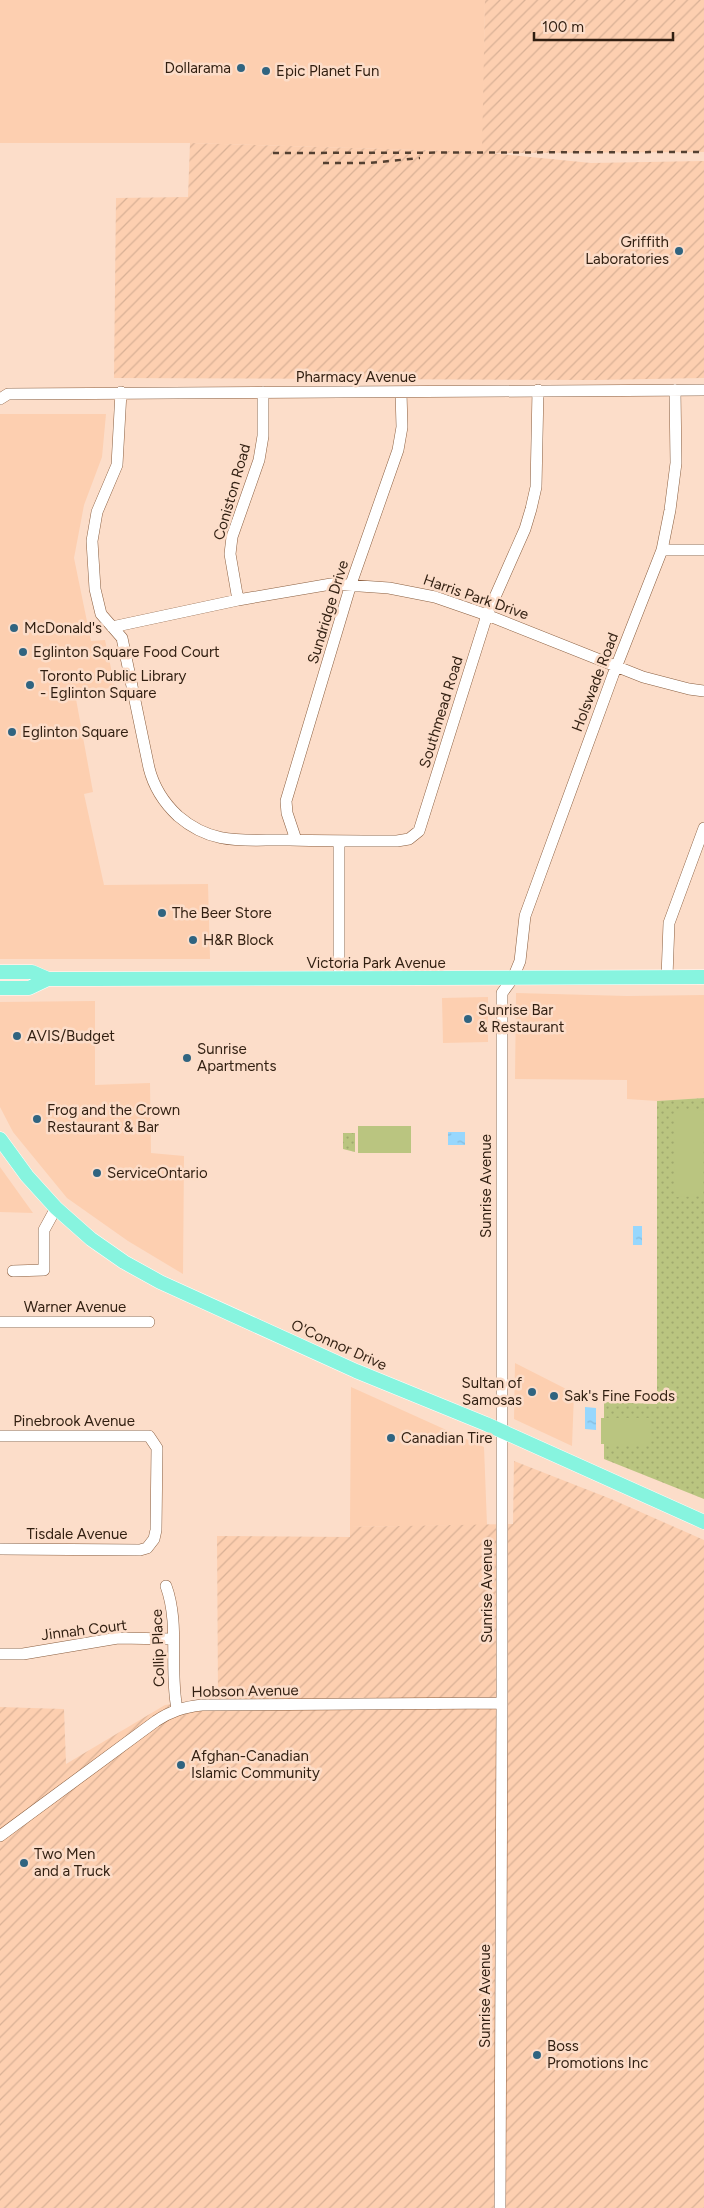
<svg xmlns="http://www.w3.org/2000/svg" width="704" height="2208" viewBox="0 0 704 2208" font-family="Figtree,sans-serif">
  <style>
    .built { fill: #fdcfb0 }
    .industrial { fill: url(#industrial-furrows) }
    .park { fill: url(#park-dots) }
    .pitch { fill: #bac580 }
    .water { fill: url(#water-ripples) }
    .lines { fill: none; stroke-linecap: round; stroke-linejoin: round }
    .minor-casing { stroke: #8a5e3f; stroke-width: 12 }
    .major-casing { stroke: #fff; stroke-width: 15 }
    .minor { stroke: #fff; stroke-width: 11 }
    .major { stroke: #87f4df; stroke-width: 14 }
    .rail { stroke: #544031; stroke-width: 2.5; stroke-dasharray: 6 6; stroke-linecap: butt }
    .poi-dot { fill: #306480; stroke: #fcddc9; stroke-width: 2 }
    .labels { text-anchor: middle; dominant-baseline: central; stroke-width: 5; stroke-linejoin: round; paint-order: stroke }
    .poi-label { font-size: 15px; fill: #311f11; stroke: #fcddc9; text-anchor: start }
    .street-label { font-size: 15px; fill: #311f11; stroke: #fcddc9 }
  </style>
  <defs>
    <pattern id="industrial-furrows" width="10" height="10" patternUnits="userSpaceOnUse" patternTransform="scale(1.25)"><rect width="10" height="10" fill="#fdcfb0"/><path d="M-1 1l2-2M0 10L10 0M9 11l2-2" fill="none" stroke="#d9b196"/></pattern>
    <pattern id="park-dots" width="8" height="8" patternUnits="userSpaceOnUse" patternTransform="scale(1.25)"><rect width="8" height="8" fill="#bac580"/><path d="M2 2h.1M6 6h.1" fill="none" stroke="#a0a96e" stroke-width="1.8" stroke-linecap="round"/></pattern>
    <pattern id="water-ripples" width="26" height="14" patternUnits="userSpaceOnUse" patternTransform="scale(1.25)"><rect width="26" height="14" fill="#97d7fd"/><path d="M2 4q2-2 4 0t4 0M15 11q2-2 4 0t4 0" fill="none" stroke="#83b8d8"/></pattern>
  </defs>
  <rect width="100%" height="100%" fill="#fcddc9"/>
  <path class="built" d="M0 0H485L483 152 190 143H0Z
    M0 414H106L102 457 84 505 74 558 91 641 105 640 115 687 80 693 76 699 93 792 84 794 104 885 208 884 210 959H0Z
    M516 993 627 996 704 995V1098L657 1101 627 1099V1080L515 1079Z
    M488 997V1042L443 1043 442 998Z
    M95 1001V1085L150 1083 151 1153 184 1156 183 1274 128 1241 67 1198 13 1132 0 1107V1002Z
    M0 1167 33 1213 0 1212Z
    M515 1363 574 1393 572 1446 514 1419Z
    M351 1387 484 1447 487 1525 350 1527Z"/>
  <path class="industrial" d="M485 0H704V152L490 153 591 163 704 161V378L594 380 114 378 116 198 188 197 190 143 482 152Z
    M514 1461 611 1499 704 1540V2208H0V1707L64 1709 66 1764 165 1705 218 1697 217 1536 350 1537V1527L513 1524Z"/>
  <path class="park" d="M704 1098V1499L604 1459V1402L657 1404V1101Z
    M343 1133H355V1152L343 1149Z"/>
  <path class="pitch" d="M675 1110 704 1111 703 1196 674 1197Z
    M358 1126H411V1153H358Z
    M601 1418H651V1444H601Z"/>
  <path class="water" d="M448 1132H465V1145H448Z
    M633 1226H642V1245H633Z
    M585 1407 596 1408V1430L585 1429Z"/>
  <g class="lines">
    <g class="minor-casing">
      <path id="minor" d="M121 392 117 465 97 512 92 541 95 589 101 614 122 638 149 768C154 788 163 802 178 816 214 847 246 839 290 840 325 841 361 841 397 841L409 839 419 831 487 615 525 529 531 509 536 487 538 390
        M0 399 8 394 704 390
        M662 550H704
        M238 600 230 554 232 537 259 460 263 436V392
        M112 627 238 600 331 584 389 588 435 597 487 615 643 677 689 689 704 691
        M296 840 287 813 286 801 351 584 398 450 402 427 401 392
        M339 841V979
        M667 977 669 923 704 828
        M13 1271 44 1270V1230L56 1208
        M0 1322H149
        M0 1436H149L157 1448 156 1530 154 1539 147 1548 140 1550 0 1549
        M166 1586C180 1624 169 1669 177 1709
        M0 1654H23L118 1638 172 1639
        M0 1836 156 1721C171 1711 184 1707 202 1705L502 1703
        M500 2208 502 1703V993L513 978 520 961 525 916 613 675 662 550 670 510 676 463 675 390"/>
    </g>
    <g class="major-casing">
      <path id="major" d="M0 972H32L48 979
        M0 988H29L48 979H91L704 977
        M0 1139 27 1176 56 1208 91 1239 124 1262 160 1282 356 1371 486 1424 704 1522"/>
    </g>
    <use href="#minor" class="minor"/>
    <use href="#major" class="major"/>
    <path class="rail" d="M273 153 704 152
      M323 163H369L420 158"/>
  </g>
  <g class="poi-dot">
    <circle cx="241" cy="68" r="5"/>
    <circle cx="266" cy="71" r="5"/>
    <circle cx="679" cy="251" r="5"/>
    <circle cx="14" cy="628" r="5"/>
    <circle cx="23" cy="652" r="5"/>
    <circle cx="30" cy="685" r="5"/>
    <circle cx="12" cy="732" r="5"/>
    <circle cx="162" cy="913" r="5"/>
    <circle cx="193" cy="940" r="5"/>
    <circle cx="468" cy="1019" r="5"/>
    <circle cx="17" cy="1036" r="5"/>
    <circle cx="187" cy="1058" r="5"/>
    <circle cx="37" cy="1119" r="5"/>
    <circle cx="97" cy="1173" r="5"/>
    <circle cx="532" cy="1392" r="5"/>
    <circle cx="554" cy="1396" r="5"/>
    <circle cx="391" cy="1438" r="5"/>
    <circle cx="181" cy="1765" r="5"/>
    <circle cx="24" cy="1863" r="5"/>
    <circle cx="537" cy="2055" r="5"/>
  </g>
  <g class="labels">
    <g class="poi-label">
      <text x="231" y="68" text-anchor="end">Dollarama</text>
      <text x="276" y="71">Epic Planet Fun</text>
      <text x="669" y="242" text-anchor="end">Griffith<tspan x="669" dy="17">Laboratories</tspan></text>
      <text x="24" y="628">McDonald's</text>
      <text x="33" y="652">Eglinton Square Food Court</text>
      <text x="40" y="676">Toronto Public Library<tspan x="40" dy="17">- Eglinton Square</tspan></text>
      <text x="22" y="732">Eglinton Square</text>
      <text x="172" y="913">The Beer Store</text>
      <text x="203" y="940">H&amp;R Block</text>
      <text x="478" y="1010">Sunrise Bar<tspan x="478" dy="17">&amp; Restaurant</tspan></text>
      <text x="27" y="1036">AVIS/Budget</text>
      <text x="197" y="1049">Sunrise<tspan x="197" dy="17">Apartments</tspan></text>
      <text x="47" y="1110">Frog and the Crown<tspan x="47" dy="17">Restaurant &amp; Bar</tspan></text>
      <text x="107" y="1173">ServiceOntario</text>
      <text x="522" y="1383" text-anchor="end">Sultan of<tspan x="522" dy="17">Samosas</tspan></text>
      <text x="564" y="1396">Sak's Fine Foods</text>
      <text x="401" y="1438">Canadian Tire</text>
      <text x="191" y="1756">Afghan-Canadian<tspan x="191" dy="17">Islamic Community</tspan></text>
      <text x="34" y="1854">Two Men<tspan x="34" dy="17">and a Truck</tspan></text>
      <text x="547" y="2046">Boss<tspan x="547" dy="17">Promotions Inc</tspan></text>
    </g>
    <g class="street-label">
      <text x="356" y="377">Pharmacy Avenue</text>
      <text transform="translate(232 492) rotate(-74)">Coniston Road</text>
      <text transform="translate(476 597) rotate(19)">Harris Park Drive</text>
      <text transform="translate(328 612) rotate(-73)">Sundridge Drive</text>
      <text transform="translate(595 682) rotate(-69)">Holswade Road</text>
      <text transform="translate(441 712) rotate(-73)">Southmead Road</text>
      <text x="376" y="963">Victoria Park Avenue</text>
      <text transform="translate(486 1186) rotate(-90)">Sunrise Avenue</text>
      <text x="75" y="1307">Warner Avenue</text>
      <text transform="translate(339 1345) rotate(24)">O'Connor Drive</text>
      <text x="74" y="1421">Pinebrook Avenue</text>
      <text x="77" y="1534">Tisdale Avenue</text>
      <text transform="translate(487 1591) rotate(-90)">Sunrise Avenue</text>
      <text transform="translate(84 1630) rotate(-7)">Jinnah Court</text>
      <text transform="translate(158 1648) rotate(-92)">Collip Place</text>
      <text transform="translate(245 1691) rotate(-1)">Hobson Avenue</text>
      <text transform="translate(485 1996) rotate(-90)">Sunrise Avenue</text>
    </g>
  </g>
  <path d="M534 32v8h139v-8" fill="none" stroke="#311f11" stroke-width="2.5"/>
  <text x="542" y="32" font-size="15" fill="#311f11" stroke="#fcddc9" stroke-width="4" paint-order="stroke">100 m</text>
</svg>
